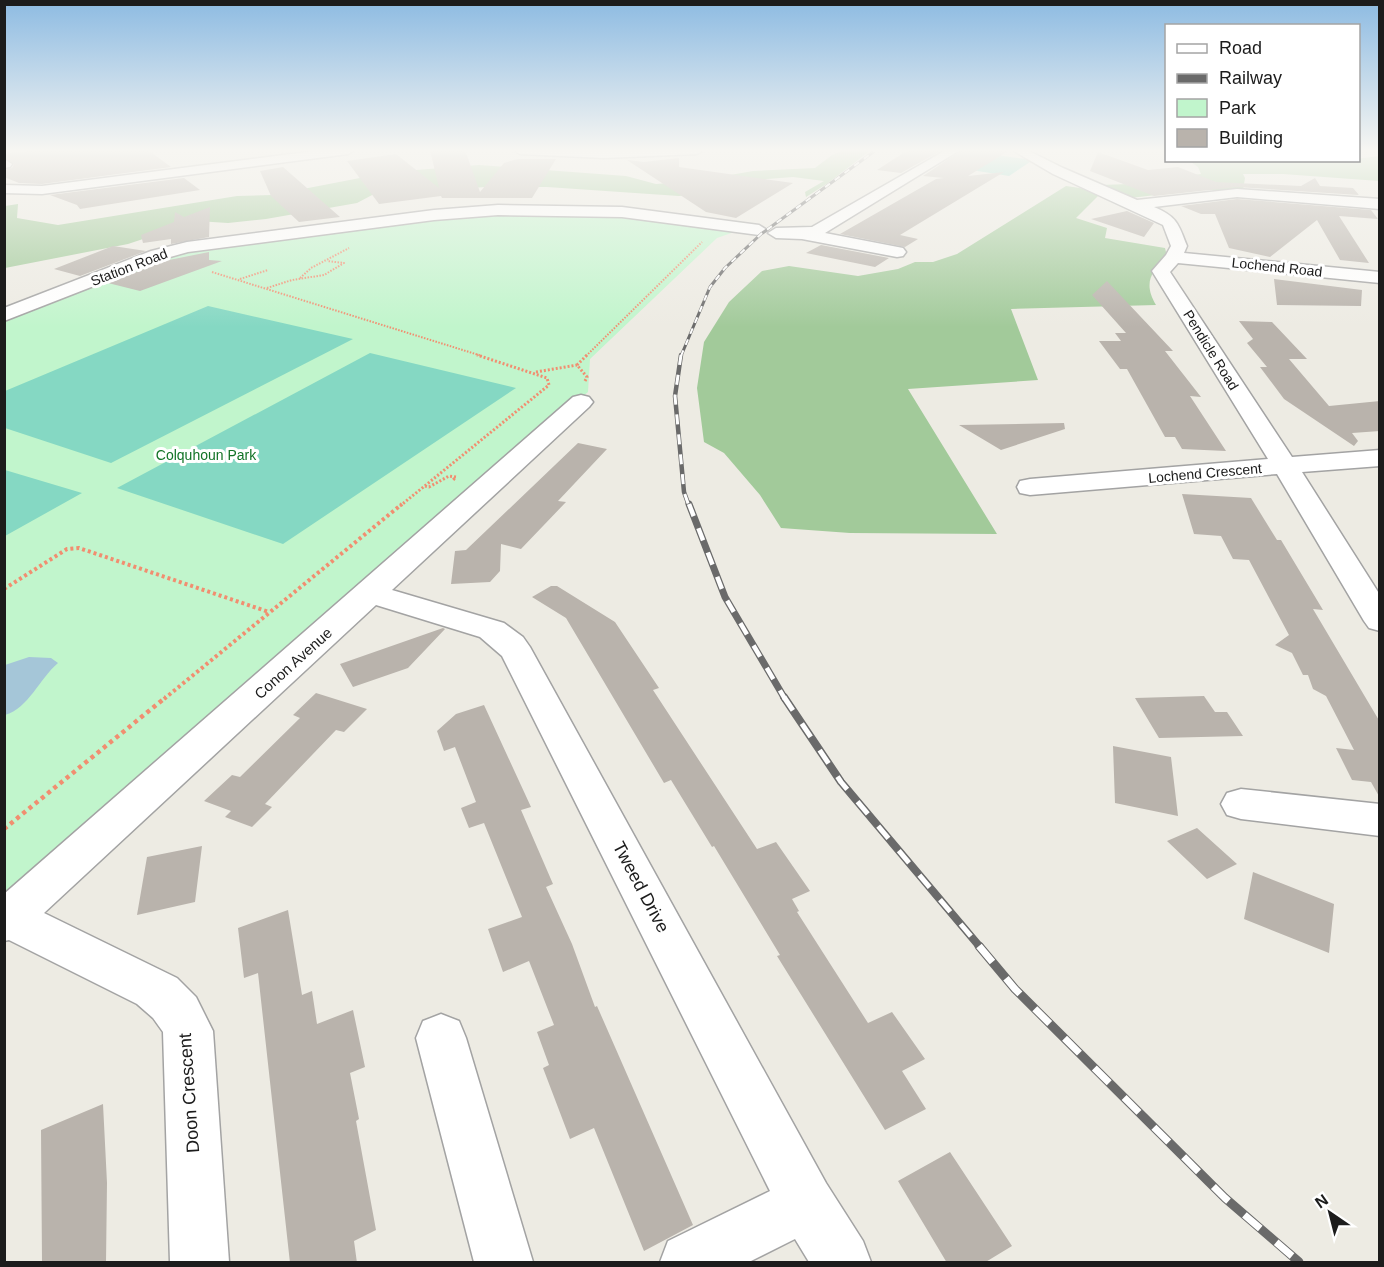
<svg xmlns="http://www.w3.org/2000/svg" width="1384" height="1267" viewBox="0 0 1384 1267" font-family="Helvetica,sans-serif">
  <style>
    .forest { fill: #a2ca9a }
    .park { fill: #c1f5cc }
    .pitch { fill: #85d8c3 }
    .water { fill: #a5c6d8 }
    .building { fill: #b9b3ac }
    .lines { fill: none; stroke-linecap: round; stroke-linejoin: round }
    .minor-casing { stroke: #a3a3a3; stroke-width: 3 }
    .path-far3 { stroke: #f18e70; stroke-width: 2; stroke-dasharray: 1.5 1.5; stroke-linecap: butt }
    .path-far2 { stroke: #f18e70; stroke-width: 3; stroke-dasharray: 2 2; stroke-linecap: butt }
    .path-far1 { stroke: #f18e70; stroke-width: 4; stroke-dasharray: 3 3; stroke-linecap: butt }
    .path { stroke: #f18e70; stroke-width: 4.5; stroke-dasharray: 4 4; stroke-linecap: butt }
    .minor { fill: #fff; fill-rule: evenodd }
    .rail-far4-casing { stroke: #6a6a6a; stroke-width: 3 }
    .rail-far3-casing { stroke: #6a6a6a; stroke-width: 4.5 }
    .rail-far2-casing { stroke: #6a6a6a; stroke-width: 7 }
    .rail-far1-casing { stroke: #6a6a6a; stroke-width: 8 }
    .rail-casing { stroke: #6a6a6a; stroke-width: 9 }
    .rail-far4 { stroke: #fff; stroke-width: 2; stroke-dasharray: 6; stroke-linecap: butt }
    .rail-far3 { stroke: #fff; stroke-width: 3; stroke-dasharray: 10; stroke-linecap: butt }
    .rail-far2 { stroke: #fff; stroke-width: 4.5; stroke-dasharray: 13; stroke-linecap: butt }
    .rail-far1 { stroke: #fff; stroke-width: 5; stroke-dasharray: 16; stroke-linecap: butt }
    .rail { stroke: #fff; stroke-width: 7; stroke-dasharray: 21; stroke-linecap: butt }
    .labels { text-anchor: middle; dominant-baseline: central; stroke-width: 6; stroke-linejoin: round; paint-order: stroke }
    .far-street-label { font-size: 14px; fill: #1c1c1c; stroke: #fff }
    .far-park-label { font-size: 14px; fill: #127326; stroke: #fff }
    .street-label { font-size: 15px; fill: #1c1c1c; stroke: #fff }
    .near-street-label { font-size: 18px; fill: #1c1c1c; stroke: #fff }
  </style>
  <rect width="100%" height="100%" fill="#edebe3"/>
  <path class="forest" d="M843 150H871L828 183 806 197 805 192 824 181 793 177 767 179 745 188 679 196 547 187H486L374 194 357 203 266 219 228 223 197 221 128 244 5 268V206L18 204 17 218 58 225 237 196 272 195 391 172 479 165 626 176 656 184 696 181 753 171 815 168 832 155Z
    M1379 156V181L1283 174H1243L1245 178 1243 190H1199L1130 198 1100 185 1130 184 1201 174 1198 167 1191 162 1199 161 1273 160C1286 163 1297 161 1310 160 1337 160 1354 160 1379 156Z
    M1066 186 1080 188 1099 195 1076 218 1107 228 1105 238 1165 248 1167 256C1151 272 1143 283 1156 305L1011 309 1038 380 908 389 997 534 850 533 781 528 760 495 724 453 704 442 697 388 704 342 729 302 762 271 789 266 858 276 898 269 915 262H933L957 254Z"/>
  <path class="park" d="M577 212 740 230 717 238 590 359 588 392 499 468 5 904V318L168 253 433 218Z"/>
  <path class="pitch" d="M967 151 1033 160 1009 176 940 165Z
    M208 306 353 339 111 463 5 428V391Z
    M370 353 516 388 283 544 117 488Z
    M5 470 82 493 5 536Z"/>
  <path class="water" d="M29 657 51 658 58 663C39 679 29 708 5 715V665Z"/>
  <path class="building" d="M34 150H148L171 167 42 184 19 183 4 177V170L12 168 14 164 4 157V154Z
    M430 150H465L480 192 504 163 518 159H556L532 198H442L441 196 379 204 347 161 396 154 439 188Z
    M908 150H942L901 173 877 170Z
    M962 150H1010L968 176 1004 172 900 235 918 239 905 247 840 234 936 179 944 178 923 176Z
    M1098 152 1148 170 1178 167 1216 182 1301 186 1315 178 1320 186 1353 188 1359 195 1237 187 1154 196 1090 171Z
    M679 158V167L793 183 736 218 706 212 627 160 644 162Z
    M283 167 340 217 299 222 271 196 260 171Z
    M184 178 200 190 80 209 77 205 50 195Z
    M1237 199 1371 210 1378 219 1339 216 1369 263 1340 260 1317 220 1270 257 1229 248 1215 214H1201L1181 206Z
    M210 207 209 237 171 244V239L143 243 141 235 174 222 175 212 184 217Z
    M1127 211 1154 223 1144 237 1091 219Z
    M821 245 889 258 875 267 806 253Z
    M113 246 146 251 80 276 54 269Z
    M209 252V260L222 261 140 291 108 283 164 261Z
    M1274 279 1362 290 1361 306 1277 305Z
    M1107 281 1173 351H1165L1201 397 1190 396 1226 451 1182 449 1175 437H1165L1127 369H1120L1099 341H1121L1115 333H1126L1092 295Z
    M1239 321 1272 322 1307 359H1289L1329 406 1380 401V431L1352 433 1358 441 1354 446 1284 399 1260 367H1267L1247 343 1253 339Z
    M1064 423 1065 429 1001 450 959 425Z
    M578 443 607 449 558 501 566 502 521 549 501 544 500 571 490 582 451 584 455 551 466 550Z
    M1182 494 1251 498 1277 540H1281L1323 610 1313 609 1380 722V798L1371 782 1352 780 1336 748 1354 750 1326 696 1313 689 1308 675H1303L1292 653 1275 645 1289 635 1249 560 1233 559 1221 536 1194 534Z
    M551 586H557L615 622 659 688 653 690 757 849 776 842 810 891 792 899 799 911 797 912 868 1023 892 1012 925 1059 902 1071 926 1109 885 1130 777 956 780 955 714 846 712 847 671 780 664 783 566 618 532 597Z
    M443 628 445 629 408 668 353 687 340 664Z
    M316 693 367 709 344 732 336 730 265 804 272 807 252 827 225 817 231 811 204 801 232 775 240 777 300 718 293 715Z
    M1204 696 1215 712H1227L1243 736 1159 738 1135 698Z
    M484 705 531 807 521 810 553 884 546 887 572 944 595 1007 597 1006 693 1225 644 1251 594 1128 570 1139 543 1068 549 1065 537 1032 554 1025 529 961 503 972 488 929 522 917 484 823 469 828 461 808 476 802 455 747 444 751 437 731 456 714Z
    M1113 746 1171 757 1178 816 1115 803Z
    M1197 828 1237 864 1207 879 1167 841Z
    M202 846 195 902 137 915 147 857Z
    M1253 872 1334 904 1329 953 1244 919Z
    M288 910 302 995 312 991 317 1024 353 1010 365 1067 350 1073 359 1119 356 1121 376 1230 354 1241 357 1263H290L258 973 244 978 238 928Z
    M103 1104 107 1183 106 1262H42L41 1130Z
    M950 1152 1012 1246 984 1263H947L898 1181Z"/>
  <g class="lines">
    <g class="minor-casing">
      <path id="minor" d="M322 150H354L348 154 42 194 4 193V185L42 186Z
        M514 150H703L697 154 604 158 520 154Z
        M946 150H960L825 233 903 248 906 252 903 256 897 257 802 239 776 238 768 233 776 228 812 227Z
        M1012 150H1027L1063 168 1137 200 1237 189 1380 199V209L1237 197 1154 207C1177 217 1178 223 1187 246L1184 253 1380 272V283L1178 263 1170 272 1292 457 1380 450V466L1302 472 1380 595V631L1369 628 1364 621 1277 474 1030 495 1020 493 1017 487 1020 481 1030 479 1268 459 1152 271 1166 255 1171 246 1163 225 1053 174Z
        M4 159 12 164 10 167 4 168Z
        M498 205 622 207 759 225 767 230 759 235 622 217 498 215 434 220 188 252 163 259 4 321V308L151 251 187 242 434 210Z
        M581 395 589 397 593 402 589 407 392 590 504 623 523 637 530 647 826 1183 863 1241 871 1262H809L795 1239 749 1262H660L668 1241 770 1191 502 656 480 637 376 605 44 913 177 978 196 997 213 1031 229 1262H170L163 1032 153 1018 137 1004 9 940 4 941V894L573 397Z
        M1241 789 1380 804V836L1241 819 1227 815 1221 804 1227 793Z
        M441 1014 459 1021 466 1038 533 1262H474L416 1038 423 1021Z"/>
    </g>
    <path class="path-far3" d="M212 272 482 356
      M300 278 311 268 349 248
      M240 279 268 270
      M267 288 292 280 324 275 344 263 327 261
      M586 356 702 242"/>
    <path class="path-far2" d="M536 372 577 365
      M585 381 587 377 577 365 587 355
      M425 486 429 487 449 476 456 477 453 480
      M400 506 549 385 547 378 477 355"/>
    <path class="path-far1" d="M4 589 67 549 79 548 269 612
      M164 699 402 504"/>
    <path class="path" d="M4 829 166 697"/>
    <use href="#minor" class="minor"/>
    <g class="rail-far4-casing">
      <path id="rail-far4" d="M681 356 710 287 725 268 761 234 876 150"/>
    </g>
    <g class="rail-far3-casing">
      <path id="rail-far3" d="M681 355 675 396 684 492 689 506"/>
    </g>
    <g class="rail-far2-casing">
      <path id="rail-far2" d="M689 504 725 597 785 699"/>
    </g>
    <g class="rail-far1-casing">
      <path id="rail-far1" d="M784 697 841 782 980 947"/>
    </g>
    <g class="rail-casing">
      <path id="rail" d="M979 946 1015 989 1225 1198 1299 1262"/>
    </g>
    <use href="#rail-far4" class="rail-far4"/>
    <use href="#rail-far3" class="rail-far3"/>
    <use href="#rail-far2" class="rail-far2"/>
    <use href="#rail-far1" class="rail-far1"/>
    <use href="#rail" class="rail"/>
  </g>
  <linearGradient id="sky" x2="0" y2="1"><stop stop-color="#8dbbe2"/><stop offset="0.46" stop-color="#f7f6f2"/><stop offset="1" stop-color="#f7f6f2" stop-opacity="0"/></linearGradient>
  <rect width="1384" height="327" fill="url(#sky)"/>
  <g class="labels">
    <g class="far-street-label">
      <text transform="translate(129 267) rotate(-21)">Station Road</text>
      <text transform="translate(1277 267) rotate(6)">Lochend Road</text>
      <text transform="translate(1211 350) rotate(58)">Pendicle Road</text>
      <text transform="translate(1205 473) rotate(-5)">Lochend Crescent</text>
    </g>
    <g class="far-park-label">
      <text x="206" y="455">Colquhoun Park</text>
    </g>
    <g class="street-label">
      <text transform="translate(293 663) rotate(-42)">Conon Avenue</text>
    </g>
    <g class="near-street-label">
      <text transform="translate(641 887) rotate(62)">Tweed Drive</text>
      <text transform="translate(189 1093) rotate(-94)">Doon Crescent</text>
    </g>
  </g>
  <rect width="1384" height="1267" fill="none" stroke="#1c1c1c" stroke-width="12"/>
  <rect x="1165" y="24" width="195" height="138" fill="#ffffff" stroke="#a4a4a4" stroke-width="1.5"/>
  <rect x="1177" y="44" width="30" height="9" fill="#ffffff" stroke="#a4a4a4" stroke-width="1.5"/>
  <text x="1219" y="54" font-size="18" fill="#1c1c1c">Road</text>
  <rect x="1177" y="74" width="30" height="9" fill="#6a6a6a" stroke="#a4a4a4" stroke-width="1.5"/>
  <text x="1219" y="84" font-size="18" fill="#1c1c1c">Railway</text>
  <rect x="1177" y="99" width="30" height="18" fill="#c1f5cc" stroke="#a4a4a4" stroke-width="1.5"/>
  <text x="1219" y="114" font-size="18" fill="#1c1c1c">Park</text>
  <rect x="1177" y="129" width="30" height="18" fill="#b9b3ac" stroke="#a4a4a4" stroke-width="1.5"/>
  <text x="1219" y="144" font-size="18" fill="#1c1c1c">Building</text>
  <g transform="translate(1330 1213) rotate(325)" stroke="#ffffff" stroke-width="4.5" paint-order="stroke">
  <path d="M0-4.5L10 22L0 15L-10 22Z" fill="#1c1c1c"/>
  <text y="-9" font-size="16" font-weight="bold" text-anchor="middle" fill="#1c1c1c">N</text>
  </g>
</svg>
